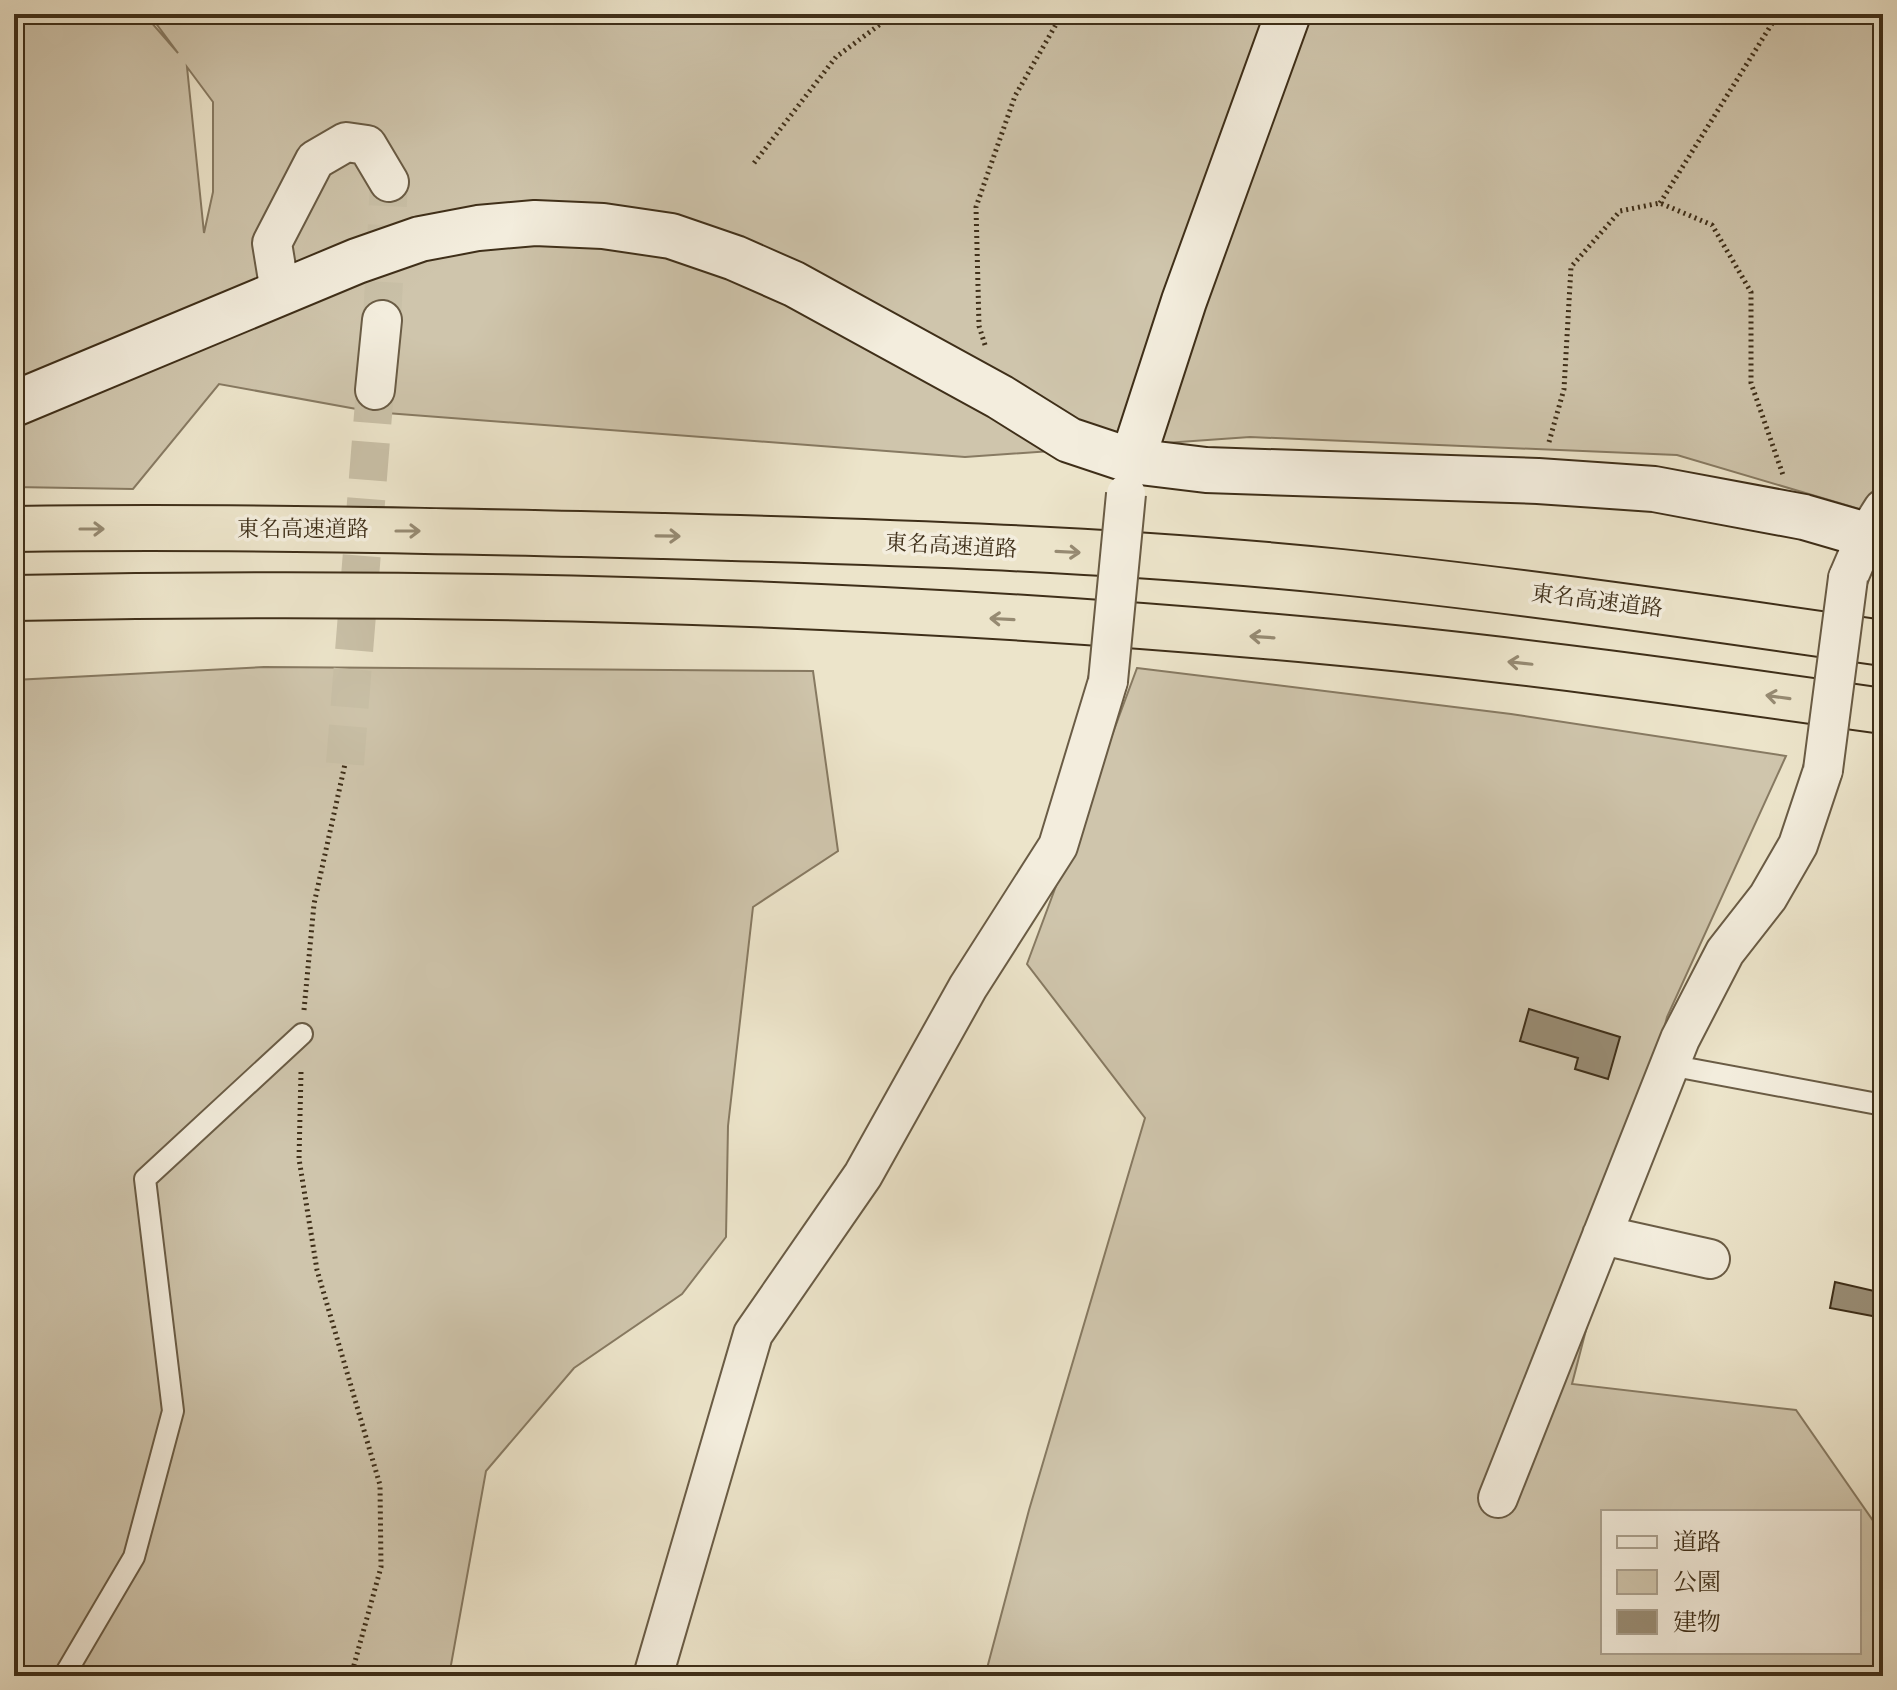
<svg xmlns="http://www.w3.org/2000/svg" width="1897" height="1690" viewBox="0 0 1897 1690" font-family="'IM FELL English','Noto Serif JP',serif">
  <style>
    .green { fill: #cfc5ac; stroke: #877a62; stroke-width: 2; fill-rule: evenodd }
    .building { fill: #998d75; stroke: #3f2f19; stroke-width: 2 }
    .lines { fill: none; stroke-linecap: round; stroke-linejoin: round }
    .street-tunnel { stroke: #c9c0a7; stroke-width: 38; stroke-dasharray: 38 19; stroke-linecap: butt }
    .lane-casing { stroke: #6a5c45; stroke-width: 24 }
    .street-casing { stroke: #6a5c45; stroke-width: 42 }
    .secondary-casing { stroke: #3f2f19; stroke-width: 48 }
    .highway-casing { stroke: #3f2f19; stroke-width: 48 }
    .path { stroke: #3f2f19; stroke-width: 5; stroke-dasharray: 2 4; stroke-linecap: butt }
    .lane { stroke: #f3eddd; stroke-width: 20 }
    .street { stroke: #f3eddd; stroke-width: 38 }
    .secondary { stroke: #f3eddd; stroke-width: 44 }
    .highway { stroke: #ece4ca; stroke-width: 44 }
    .street-bridge-casing { stroke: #6a5c45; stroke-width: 42; stroke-linecap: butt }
    .street-bridge { stroke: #f3eddd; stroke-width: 38 }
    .oneway { stroke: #968a72 }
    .labels { text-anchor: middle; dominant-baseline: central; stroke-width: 7; stroke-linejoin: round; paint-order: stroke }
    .street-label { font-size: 22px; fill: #3f2f19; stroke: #f3eddd }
  </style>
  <rect width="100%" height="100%" fill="#ece4ca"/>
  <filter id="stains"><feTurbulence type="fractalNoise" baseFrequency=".0025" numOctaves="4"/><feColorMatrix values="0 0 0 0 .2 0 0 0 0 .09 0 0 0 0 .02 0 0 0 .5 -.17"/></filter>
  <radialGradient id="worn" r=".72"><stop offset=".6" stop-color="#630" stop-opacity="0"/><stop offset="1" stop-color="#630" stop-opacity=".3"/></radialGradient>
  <path class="green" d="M14 14H144L178 53 149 14H1883V516L1677 455 1250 437 965 457 373 412 219 384 133 489 14 487ZM187 67 213 102V192L204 233Z
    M264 667 813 671 838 851 753 907 728 1126 726 1237 682 1294 574 1368 486 1471 449 1676H14V680Z
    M1137 668 1511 714 1786 756 1667 1017 1572 1384 1796 1410 1883 1535V1676H985L1029 1510 1145 1118 1027 964ZM1603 1512H1859V1652H1603Z"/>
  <path class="building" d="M1529 1009 1620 1037 1608 1079 1575 1069 1578 1058 1520 1041Z
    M1835 1282 1883 1293V1318L1830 1308Z"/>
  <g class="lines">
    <path class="street-tunnel" d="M382 320 389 182
      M345 764 375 390"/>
    <g class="lane-casing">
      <path id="lane" d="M1669 1065 1883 1105
        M64 1676 134 1557 173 1411 145 1179 302 1034"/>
    </g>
    <g class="street-casing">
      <path id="street" d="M280 292 272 243 315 160 346 142 367 145 389 182
        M375 390 382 320
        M1848 578 1866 536 1883 509
        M1602 1235 1710 1259
        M1498 1498 1680 1039 1725 952 1768 897 1798 845 1823 770
        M653 1676 753 1334 863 1175 968 987 1058 846 1108 681"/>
    </g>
    <g class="secondary-casing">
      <path id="secondary" d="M14 404 357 261 420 239 478 228 535 223 603 226 671 236 735 258 794 284 1000 397 1069 440 1132 461 1206 470 1538 481 1654 489 1804 517 1883 540
        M1132 461 1184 301 1288 14"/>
    </g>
    <g class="highway-casing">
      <path id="highway" d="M14 529C231 526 447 531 664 536 889 542 1117 549 1341 572 1523 591 1703 617 1883 643
        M14 598C452 589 895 601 1332 642 1516 659 1700 685 1883 711"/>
    </g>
    <path class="path" d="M754 163 836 57 894 14
      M1660 203 1778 14
      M985 345 979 326 976 207 1015 96 1062 14
      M1549 442 1564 389 1571 267 1620 211 1660 203 1712 225 1751 292V383L1783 475
      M304 1010 314 904 345 764
      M301 1072 299 1159 317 1270 380 1485 381 1567 351 1676"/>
    <use href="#lane" class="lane"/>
    <use href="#street" class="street"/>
    <use href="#secondary" class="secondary"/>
    <use href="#highway" class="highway"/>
    <g class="street-bridge-casing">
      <path id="street-bridge" d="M1108 681 1126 494
        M1823 770 1848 578"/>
    </g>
    <use href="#street-bridge" class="street-bridge"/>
  </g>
  <defs><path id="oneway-shaft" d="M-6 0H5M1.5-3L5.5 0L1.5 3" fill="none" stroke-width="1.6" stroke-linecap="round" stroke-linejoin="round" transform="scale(2)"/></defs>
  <g class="oneway">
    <use href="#oneway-shaft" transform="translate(92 529)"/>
    <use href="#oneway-shaft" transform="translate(408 531)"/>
    <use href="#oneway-shaft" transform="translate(668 536) rotate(1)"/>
    <use href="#oneway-shaft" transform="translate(1068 552) rotate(3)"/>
    <use href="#oneway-shaft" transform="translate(1002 619) rotate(-177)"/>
    <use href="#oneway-shaft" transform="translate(1262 637) rotate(-176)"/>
    <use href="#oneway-shaft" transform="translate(1520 663) rotate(-174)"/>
    <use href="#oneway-shaft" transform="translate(1778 697) rotate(-172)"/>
  </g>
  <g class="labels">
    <g class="street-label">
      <text x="303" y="530">東名高速道路</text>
      <text transform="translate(951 547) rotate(3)">東名高速道路</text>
      <text transform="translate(1597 602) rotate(7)">東名高速道路</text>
    </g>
  </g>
  <rect width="1897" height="1690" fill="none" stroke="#ece4ca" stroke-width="48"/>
  <rect x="16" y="16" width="1865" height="1658" fill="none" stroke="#3f2f19" stroke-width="4"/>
  <rect x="24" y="24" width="1849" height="1642" fill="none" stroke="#3f2f19" stroke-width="2"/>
  <rect x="1601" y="1510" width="260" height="144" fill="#f3eddd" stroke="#aba18f" stroke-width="2"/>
  <rect x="1617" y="1536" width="40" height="12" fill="#f3eddd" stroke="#aba18f" stroke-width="2"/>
  <text x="1673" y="1550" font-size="24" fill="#3f2f19">道路</text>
  <rect x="1617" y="1570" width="40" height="24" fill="#cfc5ac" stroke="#aba18f" stroke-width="2"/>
  <text x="1673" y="1590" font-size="24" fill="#3f2f19">公園</text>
  <rect x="1617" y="1610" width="40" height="24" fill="#998d75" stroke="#aba18f" stroke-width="2"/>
  <text x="1673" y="1630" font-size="24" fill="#3f2f19">建物</text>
  <rect width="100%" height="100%" filter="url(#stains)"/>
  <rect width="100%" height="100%" fill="url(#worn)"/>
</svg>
